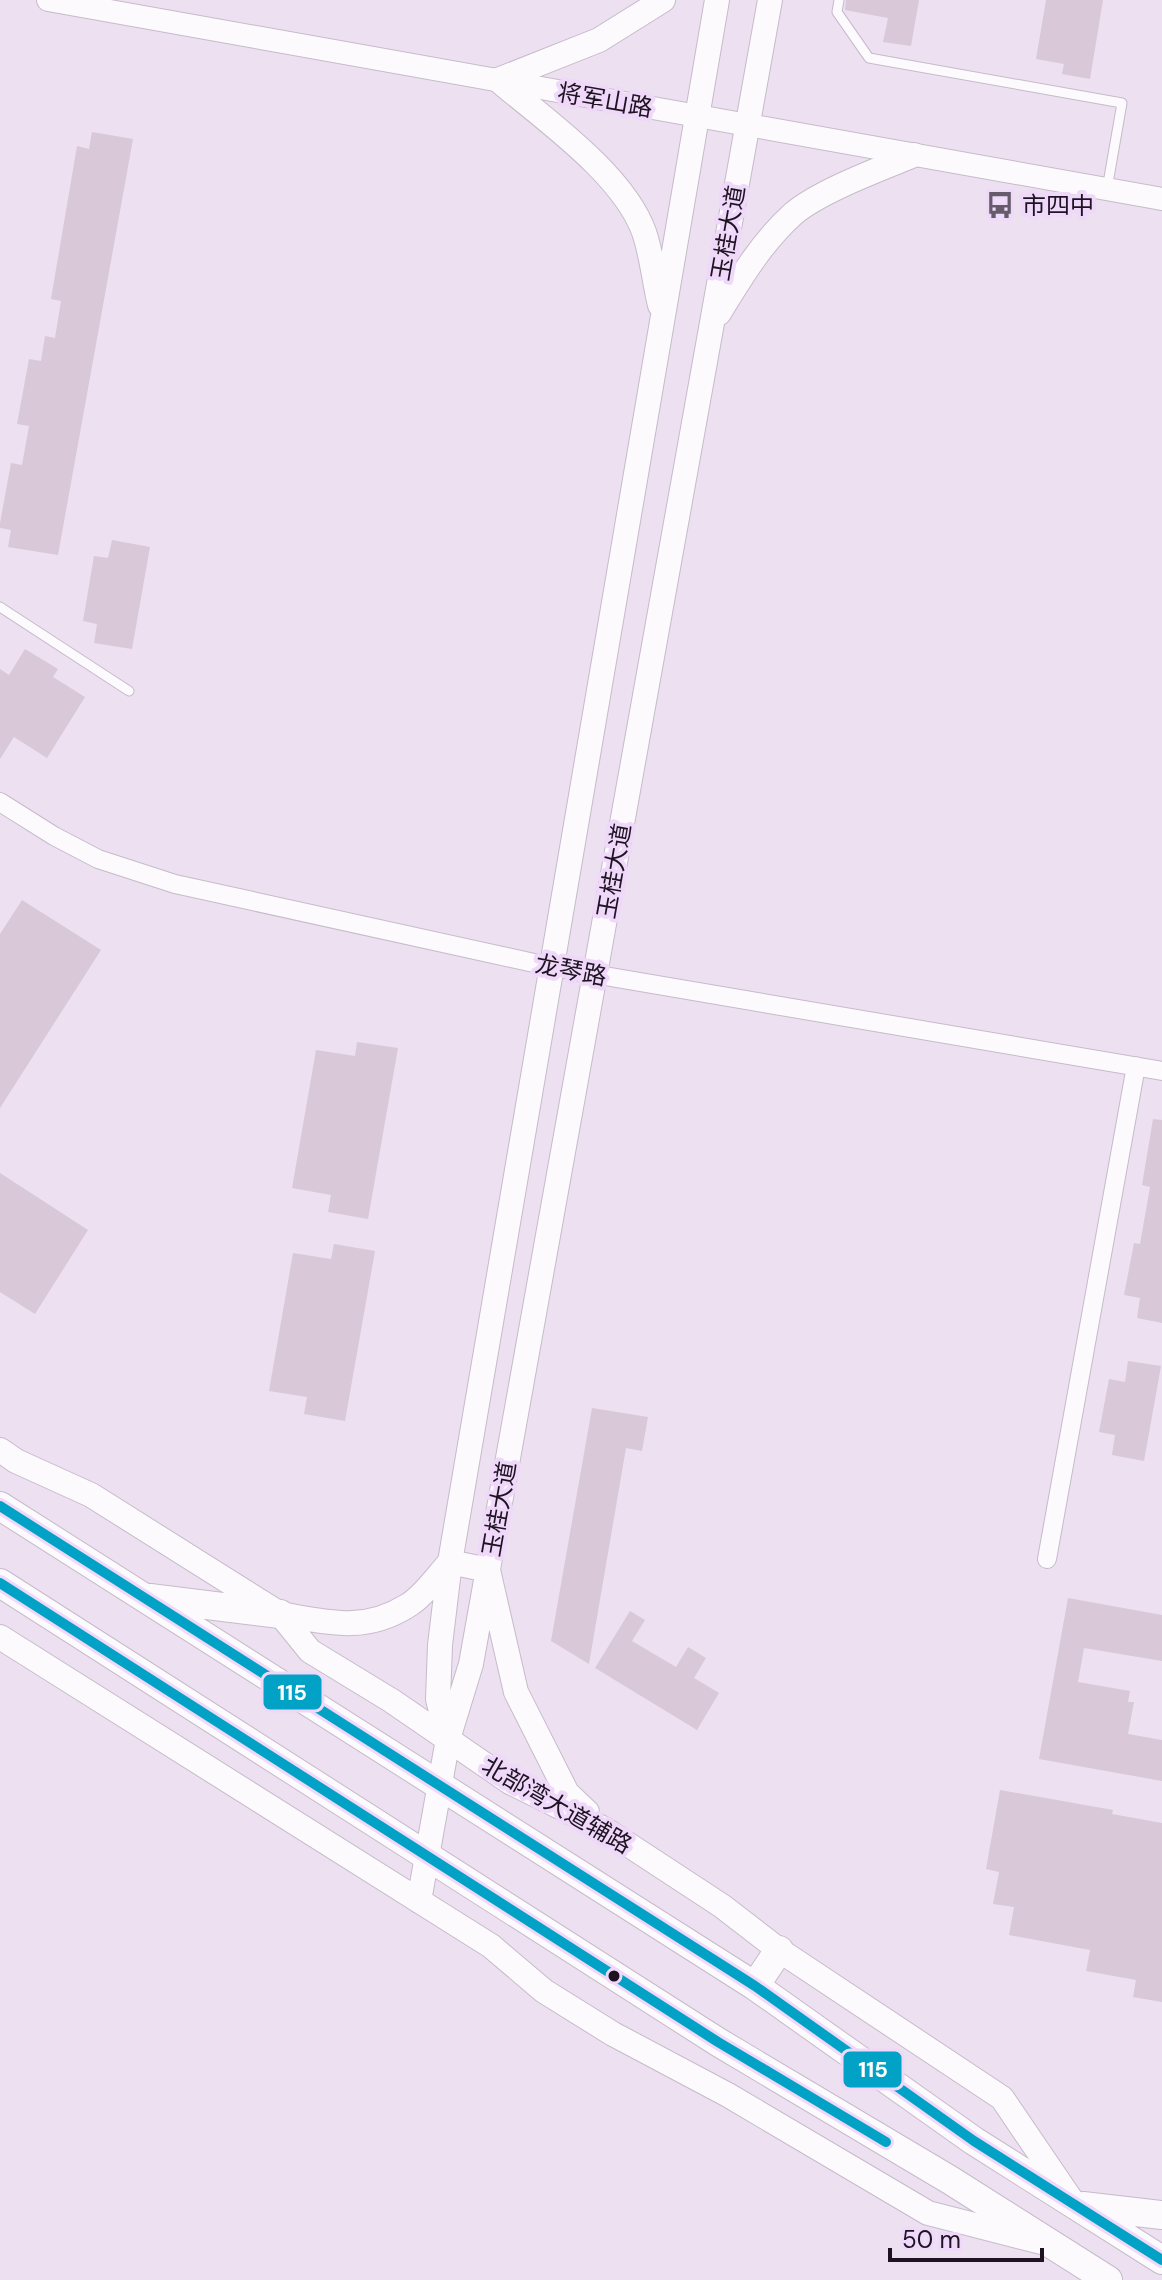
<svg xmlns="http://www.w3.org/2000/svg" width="1162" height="2280" viewBox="0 0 1162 2280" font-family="'DM Sans','Noto Sans SC',sans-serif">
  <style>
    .building { fill: #d9c8d8 }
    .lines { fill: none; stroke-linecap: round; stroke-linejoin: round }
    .service-casing { stroke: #c6bbca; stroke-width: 11 }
    .minor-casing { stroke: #c6bbca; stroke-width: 20 }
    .tertiary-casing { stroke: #c6bbca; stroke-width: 24 }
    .secondary-casing { stroke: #c6bbca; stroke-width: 26 }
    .trunk-casing { stroke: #c6bbca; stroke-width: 30 }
    .service { stroke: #fcfafd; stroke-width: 9 }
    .minor { stroke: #fcfafd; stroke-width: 18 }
    .tertiary { stroke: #fcfafd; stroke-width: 22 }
    .secondary { stroke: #fcfafd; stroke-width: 24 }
    .trunk { stroke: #fcfafd; stroke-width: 28 }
    .bus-1-casing { stroke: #efd8f9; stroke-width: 16 }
    .bus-1 { stroke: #01a2c5; stroke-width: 10 }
    .bus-dot { fill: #1d1321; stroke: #efd8f9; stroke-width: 3 }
    .labels { text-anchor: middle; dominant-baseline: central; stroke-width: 8; stroke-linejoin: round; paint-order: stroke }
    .street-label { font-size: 24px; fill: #1d1321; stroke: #efd8f9 }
    .poi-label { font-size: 24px; fill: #1d1321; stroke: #efd8f9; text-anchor: start }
    .line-badge { stroke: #efd8f9; stroke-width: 3 }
    .badge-label { font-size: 22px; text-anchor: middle; font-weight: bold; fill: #fff }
  </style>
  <rect width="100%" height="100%" fill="#ece0f1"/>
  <path class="building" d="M846 0H919L911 46 883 42 888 18 845 10Z
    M1046 0H1103L1090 79 1062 74 1064 64 1036 59Z
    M92 132 133 139 58 555 8 547 11 530 0 528V523L11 463 22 465 29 426 17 424 29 359 41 361 45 336 55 338 61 301 51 299 77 146 89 149Z
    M112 540 150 547 132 649 94 643 97 624 83 621 94 556 108 558Z
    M25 649 58 669 53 677 85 697 47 758 14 737 0 759V669L9 675Z
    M22 900 101 950 0 1108V934Z
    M357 1042 398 1048 368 1219 328 1212 331 1195 292 1188 316 1050 355 1056Z
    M1153 1119 1162 1120V1323L1137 1318 1140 1298 1124 1295 1134 1243 1140 1244 1150 1187 1142 1185Z
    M0 1173 88 1230 35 1314 0 1292Z
    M334 1244 375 1251 345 1421 304 1414 307 1397 269 1391 293 1253 331 1259Z
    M1128 1361 1161 1366 1144 1461 1112 1455 1115 1435 1099 1432 1109 1379 1125 1382Z
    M592 1408 648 1417 642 1451 626 1448 589 1664 551 1641Z
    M1068 1598 1162 1615V1661L1084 1648 1078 1682 1130 1691 1128 1702H1134L1128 1734 1162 1740V1781L1039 1759Z
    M630 1611 645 1620 632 1641 676 1667 688 1647 706 1658 694 1678 719 1693 697 1730 595 1668Z
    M1000 1790 1113 1810 1112 1814 1162 1823V2002L1133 1997 1136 1980 1086 1971 1090 1950 1009 1935 1014 1907 993 1904 999 1872 986 1869Z"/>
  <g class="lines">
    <g class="service-casing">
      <path id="service" d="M839 0 837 12 869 58 1122 103 1107 189
        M0 607 129 691"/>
    </g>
    <g class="minor-casing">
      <path id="minor" d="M0 802 54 836 98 859 175 884 552 967 1162 1071
        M1047 1559 1136 1066"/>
    </g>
    <g class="tertiary-casing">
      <path id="tertiary" d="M48 0 1162 199"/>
    </g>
    <g class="secondary-casing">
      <path id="secondary" d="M660 305C654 281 652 255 644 232 623 174 545 120 498 80L599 40 663 0
        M719 313C741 277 762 242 793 214 820 191 880 169 914 155
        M0 1450 16 1461 91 1495 280 1614 310 1651 392 1701 510 1782 606 1830 722 1906 779 1950 1002 2098 1072 2201
        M450 1562 488 1570 516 1692 567 1793 587 1812
        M280 1614C327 1622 364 1633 407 1606 423 1597 437 1576 450 1562
        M0 1637 491 1946 544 1991 613 2034 728 2095 928 2213 1041 2242
        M448 1739 438 1699 440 1645 450 1562 717 0
        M419 1901 448 1739 471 1664 770 0"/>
    </g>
    <g class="trunk-casing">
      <path id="trunk" d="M0 1506 755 1986 974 2141 1162 2260
        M0 1583 718 2042 950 2180 1108 2280
        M150 1598 280 1614
        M755 1986 779 1950
        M1083 2206 1162 2215"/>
    </g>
    <use href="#service" class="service"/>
    <use href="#minor" class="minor"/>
    <use href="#tertiary" class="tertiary"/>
    <use href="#secondary" class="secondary"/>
    <use href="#trunk" class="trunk"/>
    <g class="bus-1-casing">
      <path id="bus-1" d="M0 1506 755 1986 974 2141 1162 2260
        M0 1583 718 2042 886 2142"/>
    </g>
    <use href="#bus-1" class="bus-1"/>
  </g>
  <defs>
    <g id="bus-bare" transform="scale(2.16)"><path d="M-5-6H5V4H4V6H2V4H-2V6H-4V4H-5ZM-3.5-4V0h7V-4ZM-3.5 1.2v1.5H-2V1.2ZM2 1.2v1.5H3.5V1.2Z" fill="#655b6a" stroke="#efd8f9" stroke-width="2.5" paint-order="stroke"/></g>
  </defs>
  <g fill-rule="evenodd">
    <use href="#bus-bare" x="1000" y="205"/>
  </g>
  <circle class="bus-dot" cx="614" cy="1976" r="7"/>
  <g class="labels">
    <g class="street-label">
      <text transform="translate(605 100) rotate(10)">将军山路</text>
      <text transform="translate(728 233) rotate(-80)">玉桂大道</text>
      <text transform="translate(614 871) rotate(-80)">玉桂大道</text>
      <text transform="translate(571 970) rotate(11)">龙琴路</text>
      <text transform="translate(499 1509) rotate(-80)">玉桂大道</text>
      <text transform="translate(557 1805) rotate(30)">北部湾大道辅路</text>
    </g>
    <g class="poi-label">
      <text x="1022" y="205">市四中</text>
    </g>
  </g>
  <g class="line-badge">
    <rect x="262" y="1673" width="61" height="38" rx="8" fill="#01a2c5"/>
    <rect x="842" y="2050" width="61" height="39" rx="8" fill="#01a2c5"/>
  </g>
  <g class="badge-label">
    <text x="292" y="1700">115</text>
    <text x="873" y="2077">115</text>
  </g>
  <path d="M890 2248v12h152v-12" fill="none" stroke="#1d1321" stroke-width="4"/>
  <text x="902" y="2248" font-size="24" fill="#1d1321" stroke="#efd8f9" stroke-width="6" paint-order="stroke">50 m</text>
</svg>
